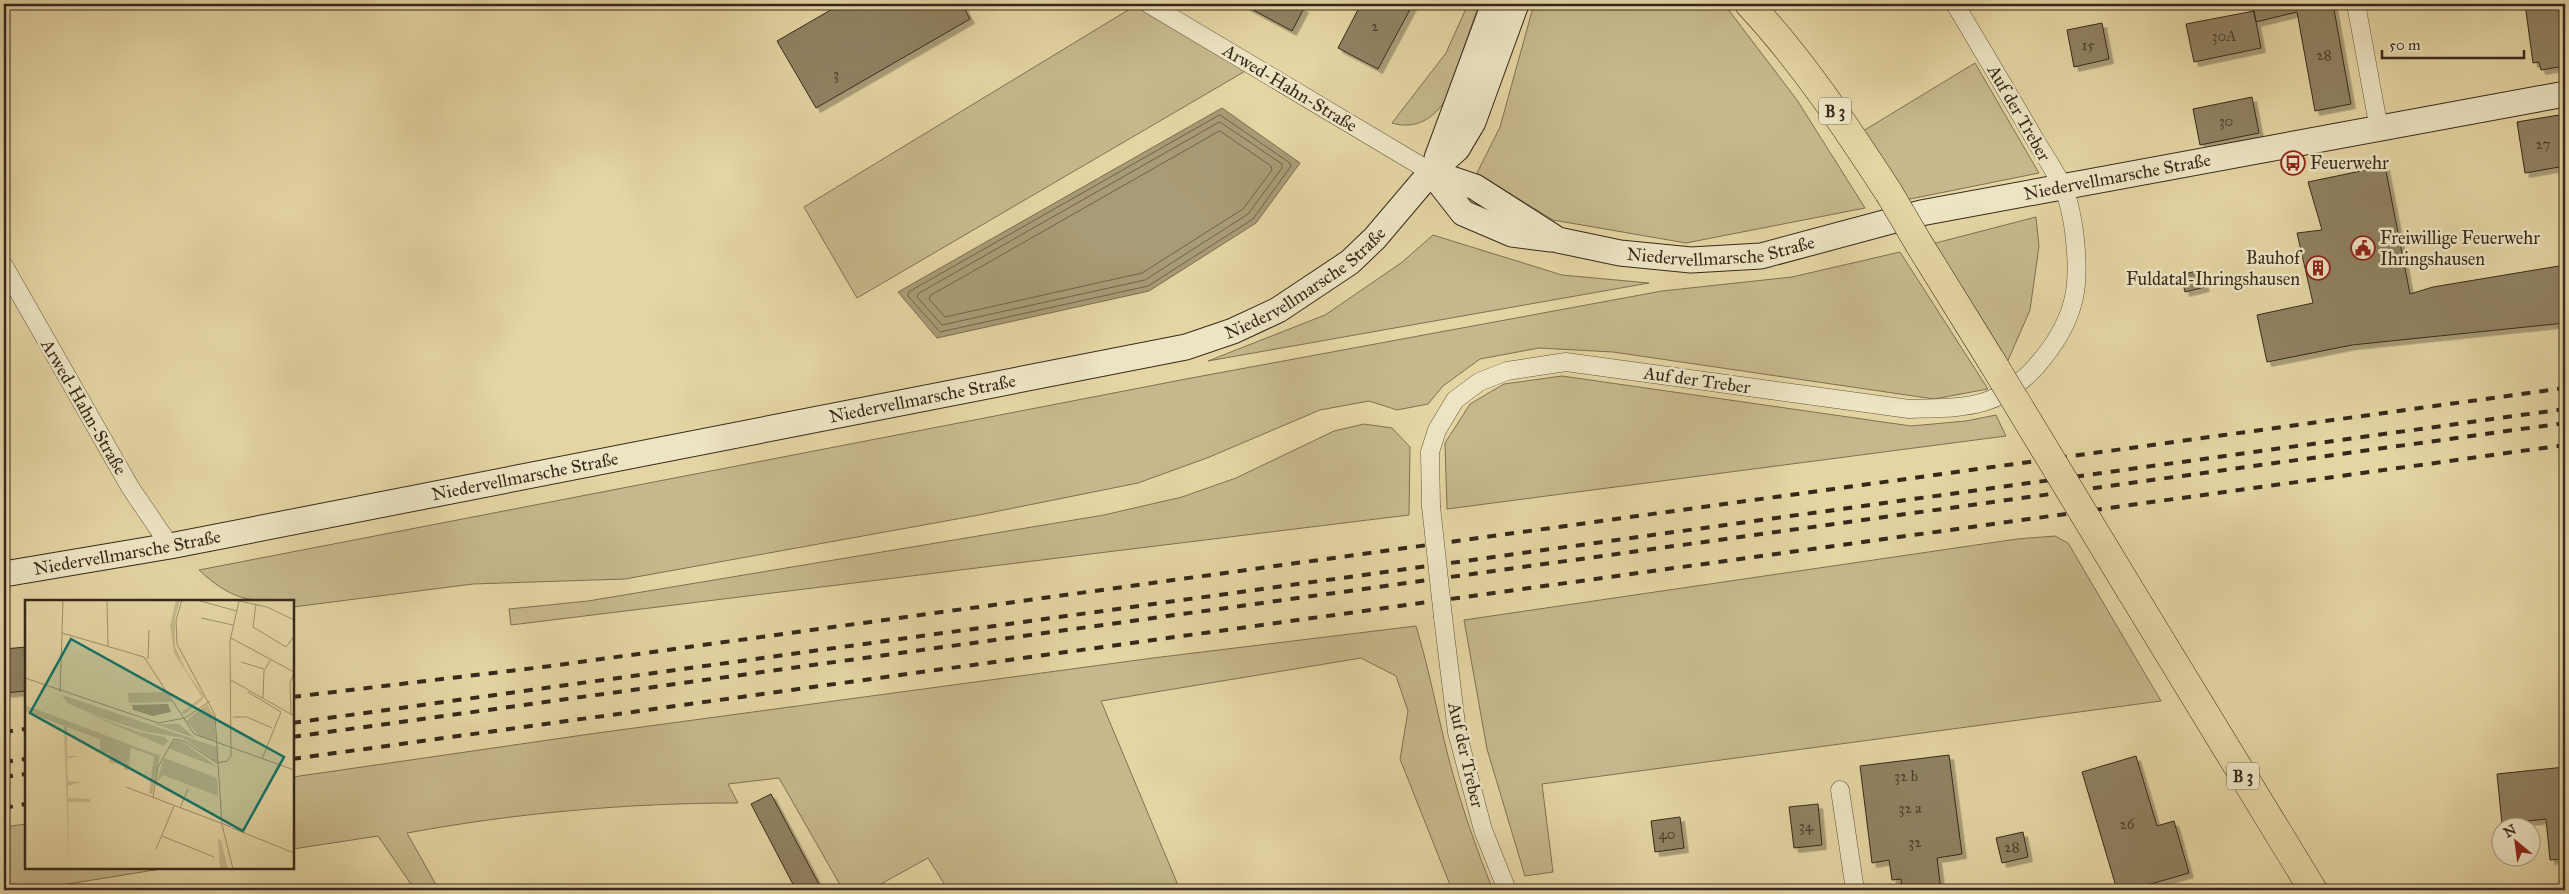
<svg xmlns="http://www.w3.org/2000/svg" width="2569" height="894" viewBox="0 0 2569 894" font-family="'IM FELL Great Primer',serif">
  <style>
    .green { fill: #c6b88c; stroke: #7e7054 }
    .water { fill: #a99b75; stroke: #7b6d51 }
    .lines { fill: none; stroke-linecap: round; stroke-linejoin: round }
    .shore { stroke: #706248; stroke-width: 1 }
    .building { fill: #908262; stroke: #36291c; filter: url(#shadow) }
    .street-casing { stroke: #62543e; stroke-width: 19 }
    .secondary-casing { stroke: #36291c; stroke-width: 27 }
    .primary-casing { stroke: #36291c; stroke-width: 29 }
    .street { stroke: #ede4c3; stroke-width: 18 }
    .secondary { stroke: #ede4c3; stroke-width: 25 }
    .primary { stroke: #e4d5a3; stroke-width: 28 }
    .rail { stroke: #36291c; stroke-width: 4; stroke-dasharray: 9 9; stroke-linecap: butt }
    .street-bridge-casing { stroke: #62543e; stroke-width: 19; stroke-linecap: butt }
    .primary-bridge-casing { stroke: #36291c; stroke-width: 29; stroke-linecap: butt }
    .street-bridge { stroke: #ede4c3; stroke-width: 18 }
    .primary-bridge { stroke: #e4d5a3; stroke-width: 28 }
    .labels { text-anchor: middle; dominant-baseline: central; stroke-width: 5; stroke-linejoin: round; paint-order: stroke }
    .number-label { font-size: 15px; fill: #4c3f2e }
    .shield { fill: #ede4c3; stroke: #6d614e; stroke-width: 1 }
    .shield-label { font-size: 16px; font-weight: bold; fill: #36291c }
    .street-label { font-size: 18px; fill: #36291c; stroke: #ede4c3 }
    .poi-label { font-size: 18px; fill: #36291c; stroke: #ede4c3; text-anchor: start }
    .inset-road { fill: none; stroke: #9e906d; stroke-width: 1 }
    .view { fill: #0f766e; fill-opacity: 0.15; stroke: #0f766e; stroke-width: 2.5 }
    .inset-edge { fill: none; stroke: #36291c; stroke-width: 2.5 }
  </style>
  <defs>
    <filter id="shadow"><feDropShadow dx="4.5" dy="4.5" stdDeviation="0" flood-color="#0004"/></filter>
  </defs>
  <rect width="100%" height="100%" fill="#e4d5a3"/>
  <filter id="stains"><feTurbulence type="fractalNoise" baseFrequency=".004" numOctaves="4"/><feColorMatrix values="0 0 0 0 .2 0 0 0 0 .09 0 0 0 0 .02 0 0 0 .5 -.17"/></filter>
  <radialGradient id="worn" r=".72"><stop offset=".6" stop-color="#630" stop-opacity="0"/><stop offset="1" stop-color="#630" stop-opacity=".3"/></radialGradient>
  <path class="green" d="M1138 4H1149L1254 66 857 298 804 207Z
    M1468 4H1479L1446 99C1434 119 1415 130 1392 123L1446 53Z
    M1534 4H1724L1797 100 1865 208 1686 243 1553 220 1477 173 1500 127Z
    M1975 63 2039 173 1905 200 1863 131Z
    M2036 217 2039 246 2030 310 2006 365 1932 244Z
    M1433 235 1562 275 1649 283 1208 361 1325 315 1401 263Z
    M1900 252 1988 389 1934 399 1613 352 1539 348 1480 359 1443 386 1428 404 1397 410 1369 401 1320 410 1207 458 1138 483 979 515 625 579 473 584 293 607 292 602C250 602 231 600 199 570L1186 379 1662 291 1792 277Z
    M1562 376 1911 426 1966 421 1996 415 2006 436 1447 509 1445 443 1470 404 1504 384Z
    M1364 424 1392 428 1410 447 1409 515 511 625 509 609 588 601 1104 515 1182 497 1236 478 1334 431Z
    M2055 536 2068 543 2161 701 1542 784 1553 872 1525 876 1487 749 1464 620 2017 539Z
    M1416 626C1429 669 1437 712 1448 756 1460 802 1475 846 1493 890H1452L1400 759 1408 711 1396 676 1361 658 1101 701 1180 890H948L928 858 870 890H843L779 778 728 784 738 803C627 803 516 813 407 833L439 890H415L378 836 293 849V777L590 734 1153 658Z
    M26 824V868H167L31 890H4V827Z"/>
  <path class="water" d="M1222 108 1300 163 1256 223 1149 291 937 338 898 292Z"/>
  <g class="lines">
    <path class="shore" d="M1220 115 1290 163 1291 166 1253 219 1148 286 940 332 908 296 909 292Z
      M1220 122 1282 164V168L1248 214 1145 280 942 325 917 297 918 294Z
      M1220 131 1271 166 1272 170 1243 209 1142 273 945 317 929 299 930 296Z"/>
  </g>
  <path class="building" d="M841 4H962L970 19 816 108 777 41Z
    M1242 4H1295L1304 8 1292 31Z
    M1361 4H1413L1378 69 1338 48Z
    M2252 4H2333L2351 104 2315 111 2297 12 2256 22Z
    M2525 4H2565V66L2541 70 2539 62 2533 63Z
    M2254 11 2261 48 2194 62 2186 24Z
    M2102 23 2109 59 2074 67 2067 30Z
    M2252 97 2259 133 2200 145 2193 109Z
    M2565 114V166L2525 173 2517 122Z
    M2385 166 2410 294 2433 287 2565 265V323L2352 345 2267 362 2257 315 2313 303 2297 233 2322 230 2308 182Z
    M2200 270 2205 287 2185 292 2181 275Z
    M26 647V691L4 693V649Z
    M1949 755 1962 854 1937 858 1941 890H1902L1901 879 1892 880 1889 860 1872 863 1860 766Z
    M2136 756 2157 826 2174 821 2189 873 2130 890H2117L2082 772Z
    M2565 767V859L2550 860 2546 819 2502 824 2497 774Z
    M771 794 822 890H796L751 804Z
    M1818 804 1822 845 1794 848 1789 807Z
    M1680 817 1684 848 1655 852 1651 821Z
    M2023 832 2028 857 2002 863 1996 838Z"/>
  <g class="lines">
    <g class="street-casing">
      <path id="street" d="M1149 4 1431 172
        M2356 4 2379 129
        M4 266 130 487 170 546
        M1431 506 1430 452 1437 430 1455 400 1479 382 1507 371 1566 362 1909 409C1933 408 1961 409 1984 402 2027 389 2068 335 2075 292 2079 267 2075 226 2068 201 2062 180 2045 157 2034 138 2008 93 1981 48 1955 4
        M1443 617 1457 732 1483 830 1507 890
        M1840 790 1855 890"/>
    </g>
    <g class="secondary-casing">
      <g id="secondary">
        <path d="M1437 158 1494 4"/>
        <path id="s1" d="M1431 172 1475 187 1558 240 1620 253 1691 260 1761 256 1921 213 2565 94"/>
        <path d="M1431 172 1463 213 1512 234 1551 239"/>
        <path id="s2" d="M4 574 170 546 1186 347 1233 331 1278 310 1350 262 1375 238 1431 172 1457 149 1473 122 1516 4"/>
      </g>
    </g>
    <g class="primary-casing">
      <path id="primary" d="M1749 4C1803 62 1846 127 1889 193
        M1919 244 1992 362
        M2130 590 2313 890"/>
    </g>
    <use href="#street" class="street"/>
    <use href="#secondary" class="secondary"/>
    <use href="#primary" class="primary"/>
    <path class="rail" d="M292 697 551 666 2565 388
      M292 723 2565 409
      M4 732 26 729
      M292 737 2565 423
      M292 759 2565 445
      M4 762 26 759
      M4 777 26 774
      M4 808 26 804"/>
    <g class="street-bridge-casing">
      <path id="street-bridge" d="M1431 506 1443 617"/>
    </g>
    <g class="primary-bridge-casing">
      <path id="primary-bridge" d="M1889 193 1919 244
        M1992 362 2130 590"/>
    </g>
    <use href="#street-bridge" class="street-bridge"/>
    <use href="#primary-bridge" class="primary-bridge"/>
  </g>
  <defs>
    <g id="bus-ring" transform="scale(1.25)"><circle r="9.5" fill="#ede4c3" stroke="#8f2418" stroke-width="1.5"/><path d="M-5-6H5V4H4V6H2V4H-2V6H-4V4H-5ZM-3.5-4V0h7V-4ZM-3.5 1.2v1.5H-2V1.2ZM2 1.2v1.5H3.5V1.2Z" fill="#8f2418"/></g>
    <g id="civic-ring" transform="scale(1.25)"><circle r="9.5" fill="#ede4c3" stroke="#8f2418" stroke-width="1.5"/><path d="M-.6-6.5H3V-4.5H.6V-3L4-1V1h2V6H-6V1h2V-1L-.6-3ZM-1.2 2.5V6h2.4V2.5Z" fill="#8f2418"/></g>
    <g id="building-ring" transform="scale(1.25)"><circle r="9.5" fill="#ede4c3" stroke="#8f2418" stroke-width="1.5"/><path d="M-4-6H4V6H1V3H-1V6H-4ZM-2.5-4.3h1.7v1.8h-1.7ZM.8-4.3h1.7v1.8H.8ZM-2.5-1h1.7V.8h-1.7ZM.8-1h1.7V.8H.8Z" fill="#8f2418"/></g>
  </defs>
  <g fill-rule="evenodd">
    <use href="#bus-ring" x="2293" y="163"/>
    <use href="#civic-ring" x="2363" y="248"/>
    <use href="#building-ring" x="2318" y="268"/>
  </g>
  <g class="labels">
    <g class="number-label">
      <text x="1375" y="26">2</text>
      <text x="2224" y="36">30A</text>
      <text x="2088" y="45">15</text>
      <text x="2324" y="55">28</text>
      <text x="836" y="74">3</text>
      <text x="2226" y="121">30</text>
      <text x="2543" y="144">27</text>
      <text x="1906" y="776">32 b</text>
      <text x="1910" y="808">32 a</text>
      <text x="2127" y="824">26</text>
      <text x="1806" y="826">34</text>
      <text x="1667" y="834">40</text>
      <text x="1915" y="842">32</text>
      <text x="2012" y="847">28</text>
    </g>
    <g class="shield">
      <rect x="1819" y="97.5" width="32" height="27" rx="4"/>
      <rect x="2227" y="762.5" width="32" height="27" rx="4"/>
    </g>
    <g class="shield-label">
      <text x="1835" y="111">B 3</text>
      <text x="2243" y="776">B 3</text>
    </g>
    <g class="street-label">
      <text transform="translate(1290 88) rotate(31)">Arwed-Hahn-Straße</text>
      <text transform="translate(2019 113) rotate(60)">Auf der Treber</text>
      <text stroke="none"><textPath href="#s1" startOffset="715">Niedervellmarsche Straße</textPath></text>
      <text stroke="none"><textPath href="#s1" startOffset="310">Niedervellmarsche Straße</textPath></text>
      <text stroke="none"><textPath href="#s2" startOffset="1340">Niedervellmarsche Straße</textPath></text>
      <text transform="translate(1697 380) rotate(8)">Auf der Treber</text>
      <text stroke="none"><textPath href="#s2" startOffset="935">Niedervellmarsche Straße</textPath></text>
      <text transform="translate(84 407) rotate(60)">Arwed-Hahn-Straße</text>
      <text stroke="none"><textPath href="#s2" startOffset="530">Niedervellmarsche Straße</textPath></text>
      <text stroke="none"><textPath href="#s2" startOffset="125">Niedervellmarsche Straße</textPath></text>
      <text transform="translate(1466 755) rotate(77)">Auf der Treber</text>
    </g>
    <g class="poi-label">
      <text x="2310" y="163">Feuerwehr</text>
      <text x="2380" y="238">Freiwillige Feuerwehr<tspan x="2380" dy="21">Ihringshausen</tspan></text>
      <text x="2300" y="258" text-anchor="end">Bauhof<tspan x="2300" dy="21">Fuldatal-Ihringshausen</tspan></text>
    </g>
  </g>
  <g transform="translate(25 600)">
    <rect width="269" height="269" fill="#e4d5a3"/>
    <path d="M151 0H155L150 18V46L160 69 179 96 178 99 160 114 156 113 177 97 149 53 145 26ZM141 92 147 102 104 103 103 93ZM37 95 192 147 193 163 158 138 118 131 72 116 42 103ZM182 104 189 116 191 142 175 137 161 121ZM0 105 135 156 127 194 124 193 129 156 106 148 103 170H99V165L84 163V153H75V139L42 127V156H56L42 158 43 181 56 182 43 186V198L65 199V202H43L44 269 39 126 0 111ZM61 113 114 132 140 137 143 141 139 146ZM130 124H154L170 138ZM150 140 158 142 192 167 143 148ZM139 158 192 178 193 196 138 175 132 182ZM193 239 196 240 203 269H195Z" fill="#c6b88c"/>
    <path d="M143 104 146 112 128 116 108 110 107 105Z" fill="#a99b75"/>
    <path class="inset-road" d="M82 0 83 46M157 0 151 20 152 44 190 115 197 225 208 269M210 0 242 7 269 20M175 1 212 11M231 4 228 27 261 47 269 36M176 18 208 25M37 33 38 0M206 38 269 72 265 83 266 114M123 59 124 30M216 62 239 69M0 78 133 123 160 118 185 101M206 80 269 116M35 92 37 33 119 57 169 134 269 170M223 92 256 112 237 159M238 98 239 71 246 59M208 117H222L247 128M101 187 206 227M128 197 133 167 149 139 159 141 192 163 202 161 206 156 205 41 214 1M155 208 163 189M207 228 269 253M137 236 189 257M131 249 149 206"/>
    <path class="view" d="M46 39 259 157 218 231 5 113Z"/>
    <rect width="269" height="269" class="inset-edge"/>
  </g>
  <rect width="2569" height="894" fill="none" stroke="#e4d5a3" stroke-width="20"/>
  <rect x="5" y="5" width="2559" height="884" fill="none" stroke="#36291c" stroke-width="2.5"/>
  <rect x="10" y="10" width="2549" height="874" fill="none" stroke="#36291c"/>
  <g transform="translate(2516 842) rotate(331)"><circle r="24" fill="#ede4c3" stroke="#a49980"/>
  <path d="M0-4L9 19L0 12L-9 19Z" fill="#8f2418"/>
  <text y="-8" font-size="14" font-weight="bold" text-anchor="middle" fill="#36291c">N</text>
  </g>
  <path d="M2382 50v8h142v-8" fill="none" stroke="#36291c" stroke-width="2.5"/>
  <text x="2389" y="50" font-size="15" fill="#36291c" stroke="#ede4c3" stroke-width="4" paint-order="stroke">50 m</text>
  <rect width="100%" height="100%" filter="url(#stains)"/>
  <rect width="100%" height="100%" fill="url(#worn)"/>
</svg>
